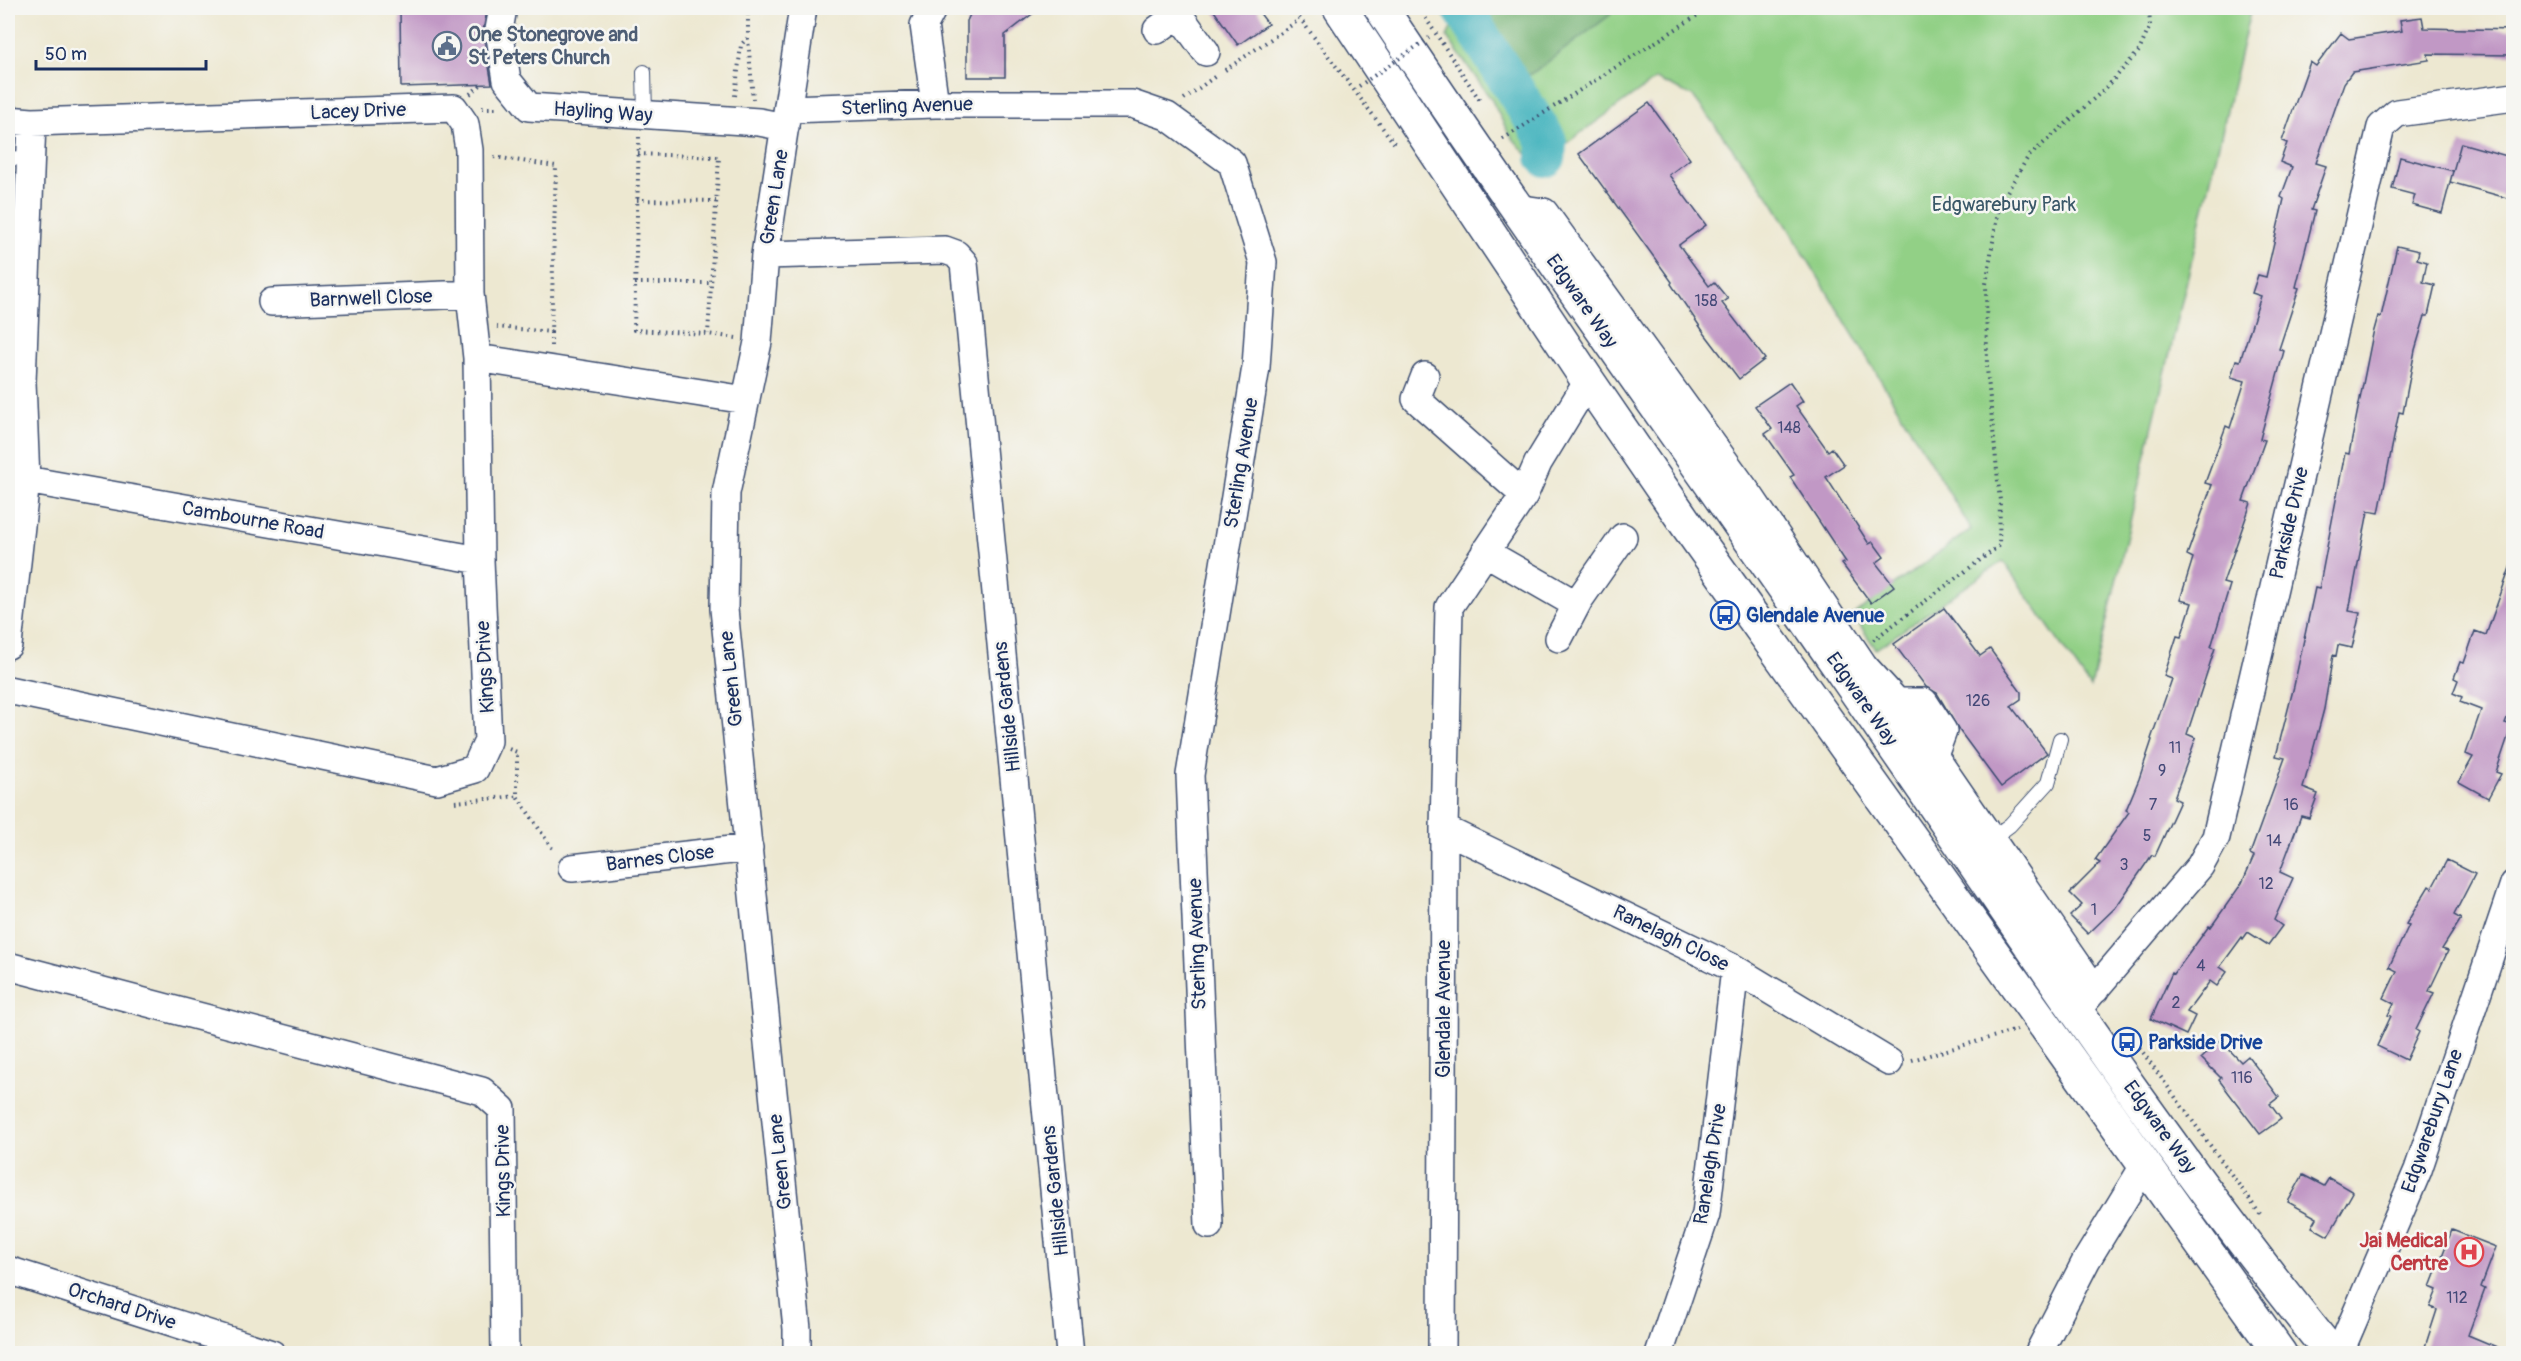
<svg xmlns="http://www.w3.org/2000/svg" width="2521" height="1361" viewBox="0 0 2521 1361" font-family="Pangolin,sans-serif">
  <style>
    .green { fill: #92d086; stroke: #568072; stroke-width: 1.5 }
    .forest { fill: #75b273; stroke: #487068; stroke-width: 1.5 }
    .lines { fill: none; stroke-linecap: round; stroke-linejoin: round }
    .river { stroke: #44b4be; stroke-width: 40 }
    .building { fill: #c198c5 }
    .service-casing { stroke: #3a4b6f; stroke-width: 16 }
    .minor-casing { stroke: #3a4b6f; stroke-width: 30 }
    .trunk-casing { stroke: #3a4b6f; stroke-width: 36 }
    .path { stroke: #3a4b6f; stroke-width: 4; stroke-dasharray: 1.5 4.5; stroke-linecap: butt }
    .service { stroke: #fff; stroke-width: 14 }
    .minor { stroke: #fff; stroke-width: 27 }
    .trunk { stroke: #fff; stroke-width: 33 }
    .path-bridge { stroke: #3a4b6f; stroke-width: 4; stroke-dasharray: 1.5 4.5; stroke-linecap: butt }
    .labels { text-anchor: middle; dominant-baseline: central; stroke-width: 5; stroke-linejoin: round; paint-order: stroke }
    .number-label { font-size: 16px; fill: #444978 }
    .service-label { font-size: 20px; font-weight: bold; fill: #4e5e75; stroke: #f6f6f2; text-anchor: start }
    .street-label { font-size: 20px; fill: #1b2f5e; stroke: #f6f6f2 }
    .park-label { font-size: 20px; fill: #395768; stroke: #f6f6f2 }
    .transit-label { font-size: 20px; font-weight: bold; fill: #164399; stroke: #f6f6f2; text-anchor: start }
    .health-label { font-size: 20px; font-weight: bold; fill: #be3a42; stroke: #f6f6f2; text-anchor: end }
  </style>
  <rect width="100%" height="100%" fill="#f6f6f2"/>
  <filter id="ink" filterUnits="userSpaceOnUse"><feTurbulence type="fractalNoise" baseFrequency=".0167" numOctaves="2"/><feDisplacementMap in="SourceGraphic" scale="12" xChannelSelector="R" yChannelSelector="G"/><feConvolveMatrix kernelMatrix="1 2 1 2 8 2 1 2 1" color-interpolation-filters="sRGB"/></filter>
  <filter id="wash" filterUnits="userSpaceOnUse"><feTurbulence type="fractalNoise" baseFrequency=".008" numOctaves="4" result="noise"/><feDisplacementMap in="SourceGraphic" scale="24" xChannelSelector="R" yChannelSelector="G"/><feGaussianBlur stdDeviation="1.35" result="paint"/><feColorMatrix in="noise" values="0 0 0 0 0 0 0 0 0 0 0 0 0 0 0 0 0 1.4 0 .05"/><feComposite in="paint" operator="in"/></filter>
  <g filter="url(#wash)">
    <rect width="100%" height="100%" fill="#ede8d1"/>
    <path class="green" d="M1460 8H2251L2091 688 2003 561 1876 649 1853 615 1971 529 1772 201 1693 96 1656 79 1536 165 1509 134 1491 99 1447 37Z"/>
    <path class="forest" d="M1438 8H1613L1610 15 1537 70 1502 91Z"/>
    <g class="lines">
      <path class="river" d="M1462 8 1532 117
        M1536 123 1547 141 1546 157"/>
    </g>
    <g id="blocks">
      <path class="building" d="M400 8H487L483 32 492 84 401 87Z
        M973 8H1040L1005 35V77H967V21Z
        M1212 8H1256L1268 24 1238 45Z
        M2422 17 2424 28 2514 30V55L2428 54 2429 60 2352 72 2344 83 2316 163 2326 166 2311 210 2315 211 2296 287 2299 288 2279 349 2284 351 2260 439 2265 440 2243 501 2251 503 2223 583 2230 585 2211 647 2215 648 2187 734 2196 738 2174 798 2180 801 2155 856 2152 855 2116 907 2088 934 2070 916 2082 905 2070 893 2100 863 2095 860 2129 812 2126 810 2139 779 2152 740 2151 739 2172 679 2164 676 2177 636 2181 637 2192 603 2180 600 2193 558 2187 555 2212 485 2205 483 2226 426 2230 428 2245 381 2231 377 2236 360 2240 361 2261 296 2252 293 2258 275 2266 277 2284 199 2281 197 2292 167 2280 162 2287 143 2282 141 2310 62 2316 66 2341 33 2349 39 2402 31 2400 20Z
        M1649 103 1690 159 1669 175 1706 225 1679 245 1709 286 1714 282 1728 299 1722 303 1765 359 1739 379 1705 334 1671 284 1672 282 1579 154Z
        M2461 143 2514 158V200L2450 182Z
        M2400 157 2453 171 2442 213 2412 205 2415 195 2392 189Z
        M2397 246 2419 251 2417 259 2427 262 2423 282 2435 285 2428 316H2425L2415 350 2403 413 2399 412 2379 513 2368 511 2349 611 2360 613 2352 648 2338 645 2336 656 2333 655 2324 709 2303 788 2318 794 2309 818 2301 816 2280 872 2293 878 2274 920 2282 926 2268 945 2248 932 2243 939 2242 937 2220 967 2227 972 2217 986 2210 981 2187 1012 2195 1016 2186 1035 2151 1019 2172 973 2174 974 2209 926 2211 927 2242 883 2254 856 2250 854 2285 758 2276 756 2294 686 2315 588 2319 589 2345 453 2349 454 2373 334 2378 316 2381 317Z
        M1790 382 1803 401 1796 406 1828 451 1832 448 1844 465 1826 477 1869 544 1873 542 1884 557 1876 563 1894 586 1871 603 1842 564 1846 562 1790 477 1794 475 1765 434 1772 429 1755 406Z
        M2511 565H2514V701L2505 723 2512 725 2496 772 2501 774 2488 798 2459 782 2473 757 2466 754 2481 710 2460 702 2462 697 2453 693 2458 680 2454 678 2460 662 2464 663 2475 631 2486 635Z
        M1944 608 1980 656 1990 649 2021 692V699L2011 706 2047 753 2001 787 1959 730 1937 693 1926 687 1894 644Z
        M2447 860 2475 874 2454 915 2461 919 2442 949 2448 951 2429 991 2434 993 2416 1030 2419 1032 2406 1060 2377 1046 2391 1016 2388 1015 2394 1003 2384 998 2397 971 2389 967 2409 925 2406 924 2429 886 2432 888Z
        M2220 1040 2241 1062 2248 1056 2279 1097 2270 1104 2281 1119 2260 1134 2219 1080 2221 1078 2201 1058Z
        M2303 1175 2324 1186 2329 1178 2353 1192 2328 1236 2312 1227 2317 1218 2288 1202Z
        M2452 1230 2496 1247 2481 1287 2485 1289 2468 1335 2511 1353H2423L2437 1310 2430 1307 2437 1290 2430 1287Z"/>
    </g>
  </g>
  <g filter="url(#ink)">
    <use href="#blocks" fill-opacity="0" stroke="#3a4b6f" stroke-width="1.5"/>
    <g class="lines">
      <g class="service-casing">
        <path id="service" d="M644 72 645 115
          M8 158 31 159
          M1991 839 2010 825 2048 783 2060 739"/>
      </g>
      <g class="minor-casing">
        <path id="minor" d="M503 8 499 30 507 80 529 107 759 122 785 127
          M933 8 924 25 935 104
          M1174 8 1206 52
          M1157 30 1179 14
          M788 109 935 104H1132L1167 116 1232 163 1263 262 1256 367 1190 775 1209 1225
          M8 120 32 122 454 108 465 124 469 150 470 294 477 358
          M1516 208 1544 212 1752 499 1864 666 1897 702 2095 990
          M765 255 945 250 956 254 964 263 1070 1354
          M272 302 470 294
          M1425 376 1416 399 1524 495
          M26 480 480 560
          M1485 552 1565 598 1579 600 1623 537
          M1559 638 1579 600
          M8 645 26 480 22 382 32 122
          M8 690 437 780 475 769 488 741 480 560 477 358 746 400
          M1897 702H1924L1943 731 1933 758
          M1444 829 1735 969 1889 1062
          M572 868 749 848
          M8 966 482 1091 502 1109 505 1354
          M2077 1010 2200 866 2216 837 2381 127 2397 113 2514 97
          M8 1270 272 1354
          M797 1354V1329L724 609 726 493 758 342 765 255 803 8
          M1442 1354 1444 829 1449 607 1524 495 1538 463 1588 381
          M1659 1354 1706 1214 1735 969
          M2038 1354 2086 1261 2144 1166
          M2339 1354 2418 1170 2514 884"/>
      </g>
      <g class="trunk-casing">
        <path id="trunk" d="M1340 8 1588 381 1687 525 2280 1354
          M1381 8C1530 233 1690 451 1844 674 2003 903 2156 1138 2332 1354"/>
      </g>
      <path class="path" d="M748 8V39L753 99
        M1292 8 1394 143
        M1306 8 1313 17
        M1419 8 1481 102
        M1225 70 1299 20
        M470 94 483 83
        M735 96 741 45 747 38
        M1184 99 1217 75
        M482 108H499
        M639 137 634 330 708 334 736 338
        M1503 139 1709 8
        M638 154 719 157 708 334
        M494 157 556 166 551 332 497 327
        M637 200 716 201
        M635 283H711
        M551 346V332
        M1873 640 1999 546 2000 501 1987 368 1986 284 1999 205 2028 157 2105 89 2139 51 2150 26 2149 8
        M509 749 517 752V796L554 851
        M455 802 517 796
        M2136 1043 2260 1214
        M1912 1060 2017 1030"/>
      <use href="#service" class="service"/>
      <use href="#minor" class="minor"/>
      <use href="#trunk" class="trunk"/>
      <path class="path-bridge" d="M1359 86 1429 38"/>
    </g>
  </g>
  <defs>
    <g id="civic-ring" transform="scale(1.5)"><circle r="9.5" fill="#f6f6f2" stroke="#5c6f8a" stroke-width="1.5"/><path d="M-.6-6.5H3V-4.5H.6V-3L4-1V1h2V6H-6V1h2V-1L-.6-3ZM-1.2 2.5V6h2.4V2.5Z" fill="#5c6f8a"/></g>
    <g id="bus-ring" transform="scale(1.5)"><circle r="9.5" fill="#f6f6f2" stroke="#1a4fb4" stroke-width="1.5"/><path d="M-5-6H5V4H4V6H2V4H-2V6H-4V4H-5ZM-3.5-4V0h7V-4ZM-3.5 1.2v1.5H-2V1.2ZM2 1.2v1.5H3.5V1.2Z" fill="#1a4fb4"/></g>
    <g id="hospital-ring" transform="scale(1.5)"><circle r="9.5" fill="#f6f6f2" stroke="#e0444e" stroke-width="1.5"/><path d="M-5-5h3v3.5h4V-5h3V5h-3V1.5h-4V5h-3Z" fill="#e0444e"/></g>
  </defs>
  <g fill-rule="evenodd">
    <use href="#civic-ring" x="447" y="46"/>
    <use href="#bus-ring" x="1725" y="615"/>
    <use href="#bus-ring" x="2127" y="1042"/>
    <use href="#hospital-ring" x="2469" y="1252"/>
  </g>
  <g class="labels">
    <g class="number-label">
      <text x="1706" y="301">158</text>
      <text x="1789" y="428">148</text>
      <text x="1978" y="701">126</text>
      <text x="2175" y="748">11</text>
      <text x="2162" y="771">9</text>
      <text x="2153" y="805">7</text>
      <text x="2291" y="805">16</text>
      <text x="2147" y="836">5</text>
      <text x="2274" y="841">14</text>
      <text x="2124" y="865">3</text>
      <text x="2266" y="884">12</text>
      <text x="2094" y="910">1</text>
      <text x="2201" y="966">4</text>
      <text x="2176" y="1003">2</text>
      <text x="2242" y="1078">116</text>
      <text x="2457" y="1298">112</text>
    </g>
    <g class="service-label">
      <text x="468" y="34">One Stonegrove and<tspan x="468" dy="23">St Peters Church</tspan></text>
    </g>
    <g class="street-label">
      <text transform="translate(907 106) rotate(-2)">Sterling Avenue</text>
      <text transform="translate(358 111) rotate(-2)">Lacey Drive</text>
      <text transform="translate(603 112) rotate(4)">Hayling Way</text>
      <text transform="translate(774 197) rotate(-81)">Green Lane</text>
      <text transform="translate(371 298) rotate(-2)">Barnwell Close</text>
      <text transform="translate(1582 301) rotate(55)">Edgware Way</text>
      <text transform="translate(1241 463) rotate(-81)">Sterling Avenue</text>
      <text transform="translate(253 520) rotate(10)">Cambourne Road</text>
      <text transform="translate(2289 523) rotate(-77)">Parkside Drive</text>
      <text transform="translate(485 667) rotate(-93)">Kings Drive</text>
      <text transform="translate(731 679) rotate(-96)">Green Lane</text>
      <text transform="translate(1862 699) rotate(55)">Edgware Way</text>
      <text transform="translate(1007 707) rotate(-96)">Hillside Gardens</text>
      <text transform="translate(660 858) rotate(-7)">Barnes Close</text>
      <text transform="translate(1671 938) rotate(26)">Ranelagh Close</text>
      <text transform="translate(1197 944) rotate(-92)">Sterling Avenue</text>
      <text transform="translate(1443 1009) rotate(-90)">Glendale Avenue</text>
      <text transform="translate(2432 1121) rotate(-71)">Edgwarebury Lane</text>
      <text transform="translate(2160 1127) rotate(54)">Edgware Way</text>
      <text transform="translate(780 1162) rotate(-96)">Green Lane</text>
      <text transform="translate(1710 1164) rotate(-81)">Ranelagh Drive</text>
      <text transform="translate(503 1171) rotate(-91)">Kings Drive</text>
      <text transform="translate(1055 1191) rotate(-96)">Hillside Gardens</text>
      <text transform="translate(122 1306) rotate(18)">Orchard Drive</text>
    </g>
    <g class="park-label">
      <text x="2004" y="204">Edgwarebury Park</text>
    </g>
    <g class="transit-label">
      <text x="1746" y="615">Glendale Avenue</text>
      <text x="2148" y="1042">Parkside Drive</text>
    </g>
    <g class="health-label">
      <text x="2448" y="1240">Jai Medical<tspan x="2448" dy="23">Centre</tspan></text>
    </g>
  </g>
  <rect width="2521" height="1361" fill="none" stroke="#f6f6f2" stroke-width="30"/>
  <path d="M36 60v9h170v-9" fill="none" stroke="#1b2f5e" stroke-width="3"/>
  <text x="45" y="60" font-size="18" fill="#1b2f5e" stroke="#f6f6f2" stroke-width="4.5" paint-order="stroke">50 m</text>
</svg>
